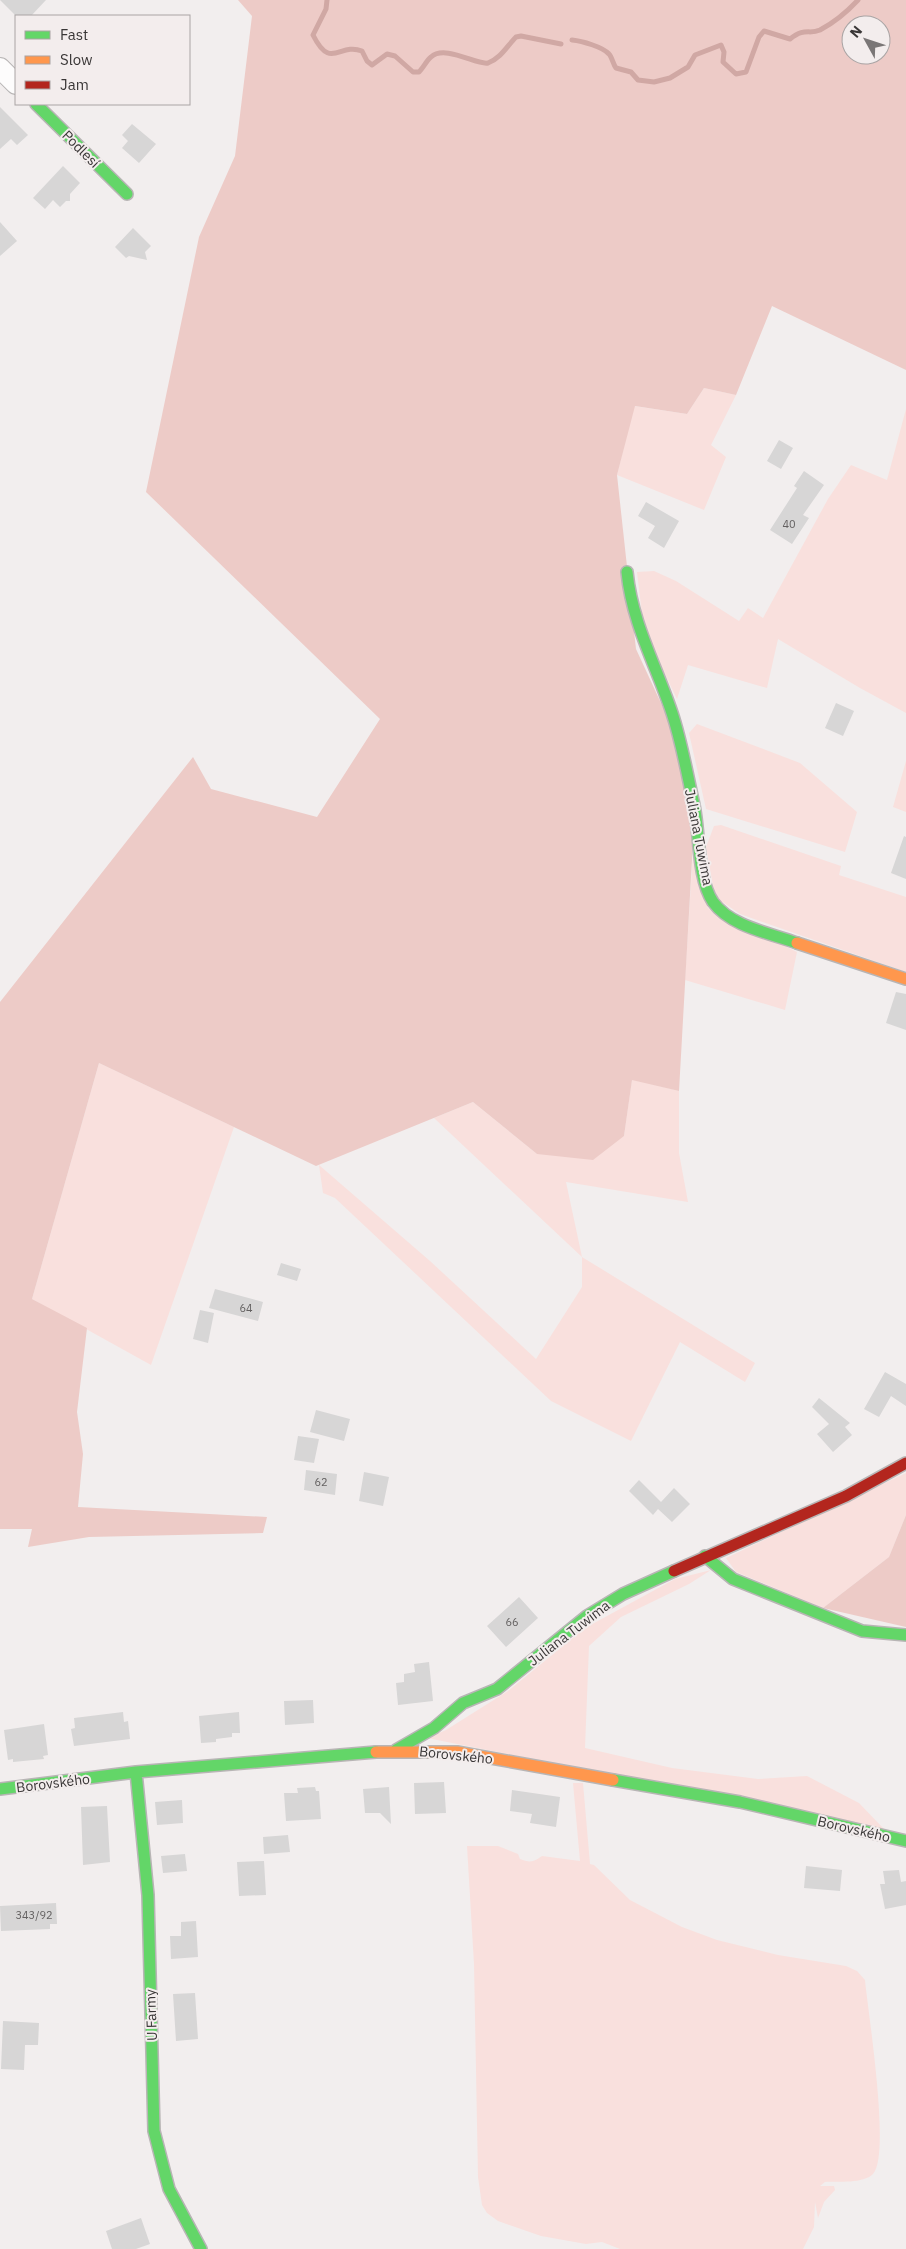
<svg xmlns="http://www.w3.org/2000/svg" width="906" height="2249" viewBox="0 0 906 2249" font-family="'IBM Plex Sans',sans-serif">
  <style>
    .green { fill: #f9e0dd }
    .forest { fill: #edcbc7; fill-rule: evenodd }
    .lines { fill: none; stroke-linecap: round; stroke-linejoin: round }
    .stream { stroke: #d0a8a4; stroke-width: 5 }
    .building { fill: #d7d6d6 }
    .street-casing { stroke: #b8b5b5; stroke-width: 22 }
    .fast-casing { stroke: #b8b5b5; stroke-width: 14 }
    .slow-casing { stroke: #b8b5b5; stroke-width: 14 }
    .jam-casing { stroke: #b8b5b5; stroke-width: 14 }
    .street { stroke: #fdfcfc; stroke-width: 20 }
    .fast { stroke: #63d668; stroke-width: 11 }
    .slow { stroke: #ff974d; stroke-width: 11 }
    .jam { stroke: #b3261e; stroke-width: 11 }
    .labels { text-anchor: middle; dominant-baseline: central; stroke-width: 4; stroke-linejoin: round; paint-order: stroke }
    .number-label { font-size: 11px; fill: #636060 }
    .street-label { font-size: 14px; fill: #393636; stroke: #f3eded }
  </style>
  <rect width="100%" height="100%" fill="#f2eeee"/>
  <path class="green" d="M704 388 736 395 711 445 726 457 704 510 617 475 634 406 687 414Z
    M906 409V713L860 688 778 639 767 688 688 665 677 699 644 632 637 572 654 571 676 581 739 621 748 608 763 618 828 499 851 465 887 480Z
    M697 724 800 763 857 812 845 852 706 809 689 733Z
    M906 761V812L893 807Z
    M721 825 841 866 839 875 906 897V972L740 914 715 897 706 847 714 826Z
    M693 851 708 908 797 952 785 1010 685 980Z
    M99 1063 234 1127 151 1365 32 1299Z
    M632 1079 679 1091V1153L688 1202 566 1182 582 1257 755 1363 745 1382 680 1342 631 1441 551 1401 335 1198 323 1193 319 1165 430 1261 536 1359 582 1287V1257L434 1118 473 1102 537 1154 624 1136Z
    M906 1473V1515L889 1557 823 1608 736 1572 726 1558Z
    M711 1570 689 1584 621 1617 589 1646 585 1748 672 1768 758 1779 807 1776 859 1803 884 1829 427 1738 446 1730 508 1691 585 1628 675 1579Z
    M573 1783H583L590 1864 594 1865 630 1900 682 1927 717 1940 778 1955 846 1966 857 1971 865 1980C868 2012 891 2155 873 2174 863 2184 839 2181 825 2182L820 2186H834L835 2190 824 2202 818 2218 815 2202 814 2227 803 2249H620L602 2242 586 2244 541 2236 498 2221 487 2213 482 2205 478 2177 474 1964 467 1846H498L518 1854 520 1859C530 1863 534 1862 542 1856L580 1861Z"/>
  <path class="forest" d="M238 0H906V370L772 306 736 395 704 388 687 414 635 406 617 475 636 649 673 729 694 824 679 1091 632 1080 624 1136 593 1160 537 1154 473 1102 316 1166 99 1063 32 1299 87 1328 77 1412 83 1454 78 1507 267 1517 263 1533 89 1537 28 1547 32 1529H0V1002L193 757 211 789 317 817 380 719 146 492 199 237 235 156 252 16ZM851 25H881V55H851Z
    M906 1515V1627L823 1608 889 1557Z"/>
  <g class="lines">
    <path class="stream" d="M327 0 326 9 313 35C331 71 339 42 362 51L367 61 372 65 387 54 395 56 413 72H419C423 68 427 60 431 57 445 44 478 66 488 63 501 58 507 46 516 37L521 36 561 44
      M572 40C582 41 603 47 609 54 612 57 613 64 616 68L631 72 638 80 654 82 670 78 688 67 695 55 721 45 724 52 723 62 736 74 746 72 759 37 764 31 790 39C805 27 809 35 820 30 835 22 846 13 858 0"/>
  </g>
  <path class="building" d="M0 0H46L31 16H16Z
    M0 107 28 135 17 145 11 139 0 149Z
    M132 124 156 144 139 163 122 148 128 141 122 135Z
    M63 166 80 183 70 194V201H66L60 207 53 200 45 209 33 198Z
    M0 222 17 241 0 256Z
    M133 228 151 246 145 252 147 260 129 256 126 258 115 247Z
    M779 440 793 448 781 469 767 461Z
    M804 471 824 485 803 515 809 518 792 544 770 530 797 488 794 486Z
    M646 502 679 521 664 548 648 538 655 526 638 516Z
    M836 703 854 711 843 736 825 728Z
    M904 836 906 837V879L891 873Z
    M896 992 906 994V1030L886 1023Z
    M281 1263 301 1269 297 1281 277 1275Z
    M215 1289 263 1302 258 1321 209 1308Z
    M200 1310 214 1313 208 1343 193 1339Z
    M885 1372 906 1384V1406L891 1396 879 1417 864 1409Z
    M819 1398 850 1423 845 1427 852 1435 833 1452 817 1434 829 1424 812 1407Z
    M316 1410 350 1419 344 1441 310 1432Z
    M298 1436 319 1439 314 1463 294 1460Z
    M306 1470 337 1474 335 1495 304 1490Z
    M364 1472 389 1477 383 1506 359 1501Z
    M639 1480 661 1502 674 1488 690 1504 672 1522 658 1509 653 1515 629 1491Z
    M519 1597 538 1618 506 1647 487 1626Z
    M429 1662 433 1701 398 1705 396 1683 404 1682V1674L415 1672 414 1664Z
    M313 1700 314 1723 285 1725 284 1701Z
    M123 1712 124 1722 128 1721 130 1739 74 1746 71 1729 75 1728 74 1718Z
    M239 1712 240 1733H232V1737L216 1739V1742L201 1743 199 1716Z
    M44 1724 48 1755 43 1756 44 1759 13 1762V1759L8 1760 4 1730Z
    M444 1782 446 1813 415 1814 414 1783Z
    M315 1787 316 1791H319L321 1819 286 1821 284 1793H298L297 1788Z
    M389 1787 391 1824 380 1813H365L363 1789Z
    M512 1790 560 1797 556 1827 530 1823 532 1814 510 1811Z
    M182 1800 183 1823 157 1825 155 1802Z
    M107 1806 110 1862 83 1865 81 1807Z
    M288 1835 290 1852 264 1854 263 1837Z
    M185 1854 187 1871 163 1873 161 1856Z
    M264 1861 266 1895 239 1896 237 1862Z
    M806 1866 842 1870 840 1891 804 1888Z
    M899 1870 901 1882 906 1881V1905L885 1909 880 1884H885L883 1871Z
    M56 1903 57 1924H50V1929L1 1931 0 1906Z
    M196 1921 198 1957 171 1959 170 1936H181V1922Z
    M195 1993 198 2039 176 2041 173 1994Z
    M3 2021 39 2023 38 2045H25L24 2070 1 2069Z
    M141 2218 150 2244 136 2249H112L106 2231Z"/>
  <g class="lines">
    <g class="street-casing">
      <path id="street" d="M0 68 16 84"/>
    </g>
    <g class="fast-casing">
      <path id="fast" d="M36 104 127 194
        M627 572C632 623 656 665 672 713 682 743 687 774 694 805 700 833 697 878 713 902 731 927 770 933 797 943
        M705 1556 733 1579 862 1631 906 1635
        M396 1750 434 1728 463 1703 497 1689 587 1616 623 1594 674 1571
        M136 1772 148 1895 154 2131 169 2189 201 2249
        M613 1780 740 1802 906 1841
        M0 1789 136 1772 376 1752"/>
    </g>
    <g class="slow-casing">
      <path id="slow" d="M797 943 906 979
        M376 1752H457L613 1780"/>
    </g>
    <g class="jam-casing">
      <path id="jam" d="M674 1571 846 1496 906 1463"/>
    </g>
    <use href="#street" class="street"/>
    <use href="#fast" class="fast"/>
    <use href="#slow" class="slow"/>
    <use href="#jam" class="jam"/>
  </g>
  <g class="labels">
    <g class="number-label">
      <text x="789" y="524">40</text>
      <text x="246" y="1308">64</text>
      <text x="321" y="1482">62</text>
      <text x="512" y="1622">66</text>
      <text x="34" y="1915">343/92</text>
    </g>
    <g class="street-label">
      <text transform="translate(81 149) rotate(45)">Podlesí</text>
      <text transform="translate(699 837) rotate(79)">Juliana Tuwima</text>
      <text transform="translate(569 1633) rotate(-37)">Juliana Tuwima</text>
      <text transform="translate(456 1755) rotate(6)">Borovského</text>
      <text transform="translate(53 1783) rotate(-7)">Borovského</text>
      <text transform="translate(854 1829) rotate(13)">Borovského</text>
      <text transform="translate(151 2015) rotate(-92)">U Farmy</text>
    </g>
  </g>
  <rect x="15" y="15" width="175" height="90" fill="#f3eded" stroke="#a9a4a4"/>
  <rect x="25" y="31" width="25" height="8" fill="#63d668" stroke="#a9a4a4"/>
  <text x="60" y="40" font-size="15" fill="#393636">Fast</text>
  <rect x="25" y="56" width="25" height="8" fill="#ff974d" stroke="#a9a4a4"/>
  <text x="60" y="65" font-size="15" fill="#393636">Slow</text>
  <rect x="25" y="81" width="25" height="8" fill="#b3261e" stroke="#a9a4a4"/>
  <text x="60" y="90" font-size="15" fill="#393636">Jam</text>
  <g transform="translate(866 40) rotate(310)"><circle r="24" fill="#f3eded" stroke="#a9a4a4"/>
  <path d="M0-4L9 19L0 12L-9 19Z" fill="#7a7676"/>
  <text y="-8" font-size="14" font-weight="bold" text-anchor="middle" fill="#393636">N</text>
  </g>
</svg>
